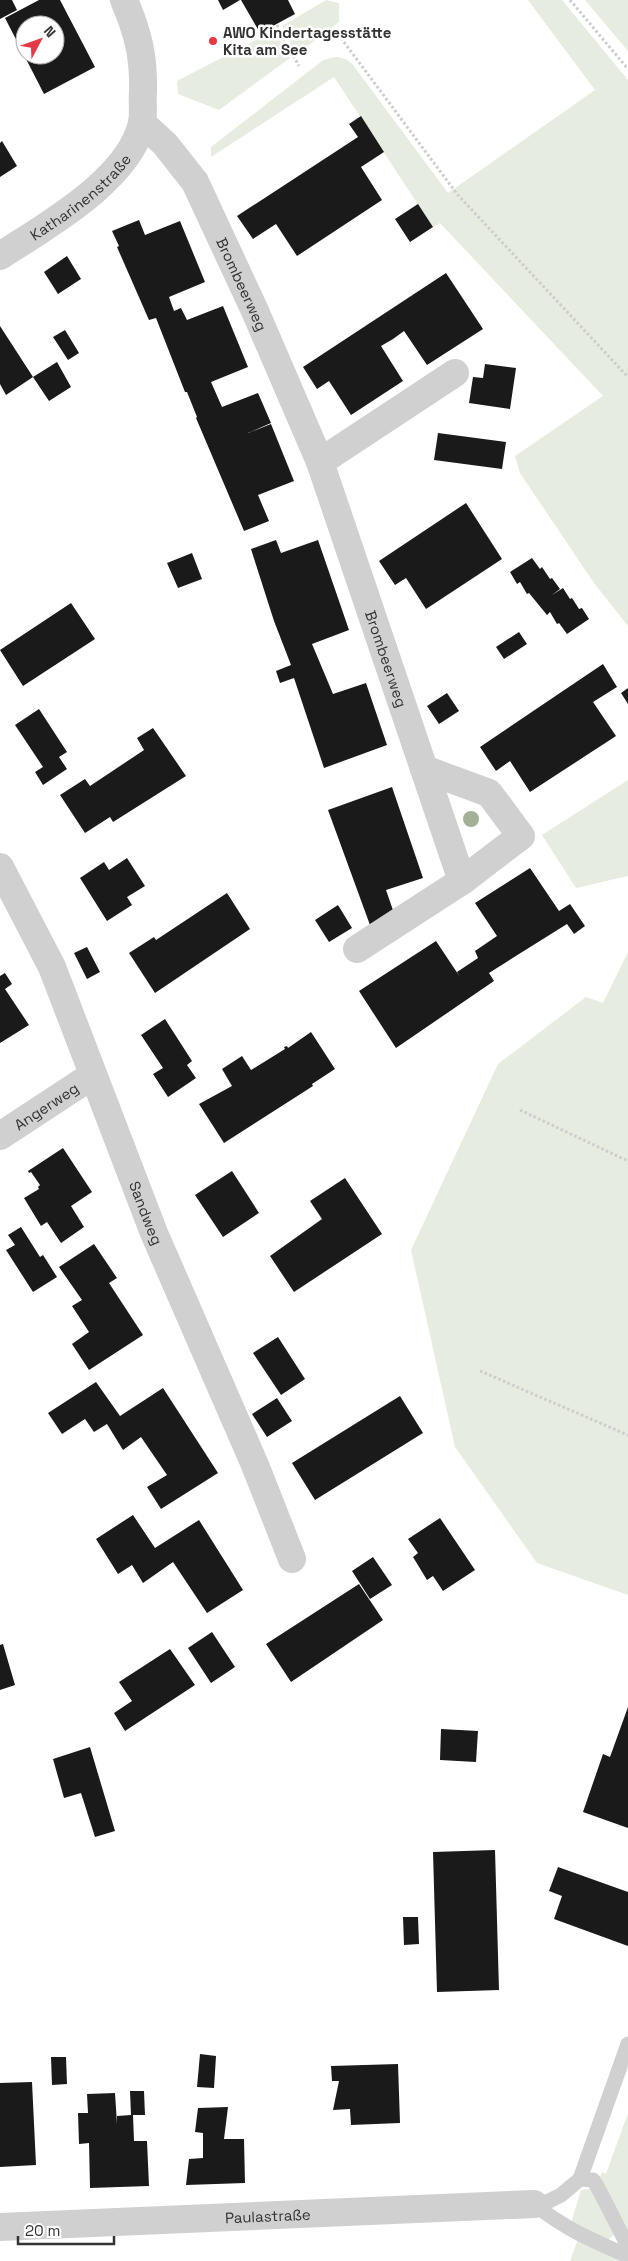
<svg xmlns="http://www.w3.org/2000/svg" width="628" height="2261" viewBox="0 0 628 2261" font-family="'Space Grotesk',sans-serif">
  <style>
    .green { fill: #e6ecdf }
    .building { fill: #1a1a1a; fill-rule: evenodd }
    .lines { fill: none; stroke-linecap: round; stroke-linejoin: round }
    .path { stroke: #cdcdcd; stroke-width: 3; stroke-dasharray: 2.5 2.5; stroke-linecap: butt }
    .service { stroke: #d0d0d0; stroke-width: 15 }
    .minor { stroke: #d0d0d0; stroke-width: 28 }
    .tree { fill: #a2b095 }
    .poi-dot { fill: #e63946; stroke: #fff; stroke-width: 2 }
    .labels { text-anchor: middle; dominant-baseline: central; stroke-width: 5; stroke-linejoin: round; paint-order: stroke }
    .poi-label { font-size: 15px; font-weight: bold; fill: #333; stroke: #fff; text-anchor: start }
    .street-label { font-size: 15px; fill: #333; stroke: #fff }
  </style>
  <rect width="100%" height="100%" fill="#fff"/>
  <path class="green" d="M326 0 339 3V22L296 55 282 26Z
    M528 0H562L628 80V626L594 583 520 473 515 456 603 396 440 223 433 227 334 77 211 157V147L322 61C333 56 344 55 353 65L448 193 595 90Z
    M585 0H628V51Z
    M275 30 290 58 219 110 178 94 177 81Z
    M628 780V876L576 888 542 835Z
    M628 952V1595L537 1563 455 1447 411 1250 498 1064 586 997 603 1003Z
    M628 2113V2229L600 2177 602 2172 606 2174Z
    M590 2189 614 2235 606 2241 574 2227 572 2220 581 2190Z
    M578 2239 622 2261H570Z"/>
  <path class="building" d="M0 0H12L17 10 0 19Z
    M39 0H60L95 67 44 94 5 18ZM25 25H55V55H25Z
    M218 0H240L223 10Z
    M241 0H288L295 14 260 33Z
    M361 116 384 152 361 167 382 200 297 256 276 224 253 239 237 216 358 137 349 124Z
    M2 141 17 166 0 177V143Z
    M418 204 433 227 410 242 395 219Z
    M139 220 145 235 180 221 205 282 169 297 174 311 181 308 187 320 223 306 248 367 211 382 222 407 258 393 271 423 248 433 271 424 294 481 258 495 269 521 244 531 196 418 197 417 187 392H185L156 318 149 320 117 247 119 246 112 231Z
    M67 256 81 279 58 294 44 272Z
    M446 273 483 329 427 365 404 331 393 339 381 346 403 381 351 415 329 381 317 389 303 367Z
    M0 326 33 377 6 395 0 384Z
    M65 330 79 353 68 360 53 337Z
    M57 362 71 387 49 401 33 377Z
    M485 364 516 368 510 409 469 403 473 377 483 378Z
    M438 433 506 442 502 469 434 460Z
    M466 503 502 559 426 609 406 578 395 585 379 561Z
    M276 540 281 553 318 540 349 630 312 644 333 694 366 683 387 745 324 768 294 678 280 683 276 671 291 665 274 621 251 549Z
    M192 553 202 579 178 588 167 563Z
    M532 558 540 569 542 567 550 579 552 578 560 589 552 595 563 588 570 599 572 598 579 609 582 608 589 619 567 634 559 623 557 624 550 612 547 615 529 593 527 594 520 582 517 584 510 572Z
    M71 603 95 639 23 686 0 650Z
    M519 632 527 644 504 659 496 647Z
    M603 664 617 687 593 702 616 736 530 792 510 761 496 771 480 747Z
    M628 688V704L621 693Z
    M447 693 459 711 439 724 427 706Z
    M39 709 67 752 59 757 67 769 43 785 35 772 43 767 15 725Z
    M153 728 186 776 113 822 110 817 85 833 60 795 85 779 90 786 144 750 137 738Z
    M392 787 423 878 386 890 395 916 370 925 328 810Z
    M127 858 145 886 127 897 132 905 107 921 80 878 104 862 109 870Z
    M530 868 559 911 570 904 585 926 574 934 567 924 511 959 489 973 494 981 396 1048 359 991 436 941 460 977 457 972 478 958 475 951 497 936 475 903Z
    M227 893 250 929 155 993 129 953 154 937 156 940Z
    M338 905 352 928 329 942 315 920Z
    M87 947 100 972 87 979 74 953Z
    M5 973 12 984 5 989 29 1025 0 1043V976Z
    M165 1019 192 1061 187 1065 196 1078 168 1097 153 1074 163 1068 141 1035Z
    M311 1032 335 1069 312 1084 313 1086 224 1143 199 1104 232 1086 222 1069 242 1056 251 1070 285 1049 284 1047 287 1046 288 1048Z
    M63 1148 92 1192 71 1206 84 1227 61 1243 47 1222 41 1226 24 1198 39 1189 38 1187 40 1185 31 1172 29 1173 28 1171Z
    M232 1171 259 1213 223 1237 195 1195Z
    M345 1178 382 1234 294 1292 270 1256 322 1219 310 1201Z
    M21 1227 40 1257 43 1255 57 1277 33 1292 6 1250 15 1245 8 1235Z
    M94 1244 117 1278 109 1283 143 1335 89 1370 72 1344 89 1332 72 1306 82 1300 59 1267Z
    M278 1337 305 1379 281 1395 253 1353Z
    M96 1382 120 1416 163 1388 218 1473 161 1509 147 1487 167 1475 141 1437 123 1450 107 1424 94 1432 85 1419 62 1434 48 1413Z
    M400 1396 423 1433 315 1500 292 1463Z
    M277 1398 292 1421 267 1437 252 1414Z
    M133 1515 155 1548 199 1520 243 1590 207 1613 173 1562 143 1583 132 1565 118 1574 96 1539Z
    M440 1518 475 1570 443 1591 433 1576 427 1580 413 1557 418 1553 408 1539Z
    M373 1557 392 1585 370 1599 352 1571Z
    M359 1584 383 1620 291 1682 266 1644Z
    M212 1632 235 1667 211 1683 188 1648Z
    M3 1644 15 1685 0 1690V1645Z
    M170 1649 195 1685 125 1731 114 1713 132 1701 119 1682Z
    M628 1707V1828L583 1812 603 1754 610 1757Z
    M441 1729 478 1731 476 1762 440 1760Z
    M90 1747 115 1831 95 1837 81 1793 64 1798 53 1759Z
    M495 1850 499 1990 437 1992 433 1852Z
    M558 1867 628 1892V1946L554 1919 562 1896 549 1891Z
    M403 1917H418L419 1944 404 1945Z
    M200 2054 216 2056 214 2088 197 2087Z
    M51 2057H66L67 2084 52 2085Z
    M398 2064 400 2123 351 2125 350 2109 333 2110 339 2081H332L331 2066Z
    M32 2082 36 2165 0 2167V2083Z
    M130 2091H144L145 2115H133L134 2141H147L149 2186 90 2188 89 2143 79 2144 78 2113H88L87 2094 115 2093 117 2124V2116L131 2115Z
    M228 2107 224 2139H244L245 2183 186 2185 189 2159 203 2158V2133L195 2132 198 2108Z"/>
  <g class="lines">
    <path class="path" d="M570 0 628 69
      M277 25 299 66
      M341 38 457 194 628 377
      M520 1110 628 1161
      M480 1371 628 1435"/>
    <path class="service" d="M580 2179 593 2180 597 2186 628 2246
      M534 2204 549 2201 561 2195 580 2179 628 2044
      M534 2204C565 2229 592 2240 628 2256"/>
    <g class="minor">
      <path id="s1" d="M142 123 165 144 195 182 255 311 320 462 462 881 357 949"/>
      <path id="s2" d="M0 256C46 226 129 180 142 123 144 113 142 102 143 92 144 56 138 33 124 0"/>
      <path d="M320 462 455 373"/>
      <path d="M424 769 489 793 521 836 462 881"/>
      <path id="s3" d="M0 867 52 967 154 1233 255 1465 292 1559"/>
      <path id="s4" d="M0 1136 93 1075"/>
      <path id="s5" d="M0 2227 534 2204"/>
    </g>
  </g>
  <circle class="tree" cx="471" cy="819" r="8"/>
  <circle class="poi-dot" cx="213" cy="41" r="5"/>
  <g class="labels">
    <g class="poi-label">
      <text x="223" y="32">AWO Kindertagesstätte<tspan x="223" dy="17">Kita am See</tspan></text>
    </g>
    <g class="street-label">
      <text stroke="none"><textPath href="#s2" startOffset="100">Katharinenstraße</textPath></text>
      <text stroke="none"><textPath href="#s1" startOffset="192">Brombeerweg</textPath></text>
      <text stroke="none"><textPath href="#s1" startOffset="594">Brombeerweg</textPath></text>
      <text stroke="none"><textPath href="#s4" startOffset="55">Angerweg</textPath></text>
      <text stroke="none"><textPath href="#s3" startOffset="376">Sandweg</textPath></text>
      <text stroke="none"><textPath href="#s5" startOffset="268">Paulastraße</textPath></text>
    </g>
  </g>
  <g transform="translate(40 40) rotate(49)"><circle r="24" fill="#ffffff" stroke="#adadad"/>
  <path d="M0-4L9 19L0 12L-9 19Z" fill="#e63946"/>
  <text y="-8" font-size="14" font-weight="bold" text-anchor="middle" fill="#333333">N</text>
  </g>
  <path d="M18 2236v8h96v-8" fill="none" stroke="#333333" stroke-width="2.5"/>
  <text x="25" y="2236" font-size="15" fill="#333333" stroke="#ffffff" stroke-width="4" paint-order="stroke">20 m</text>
</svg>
